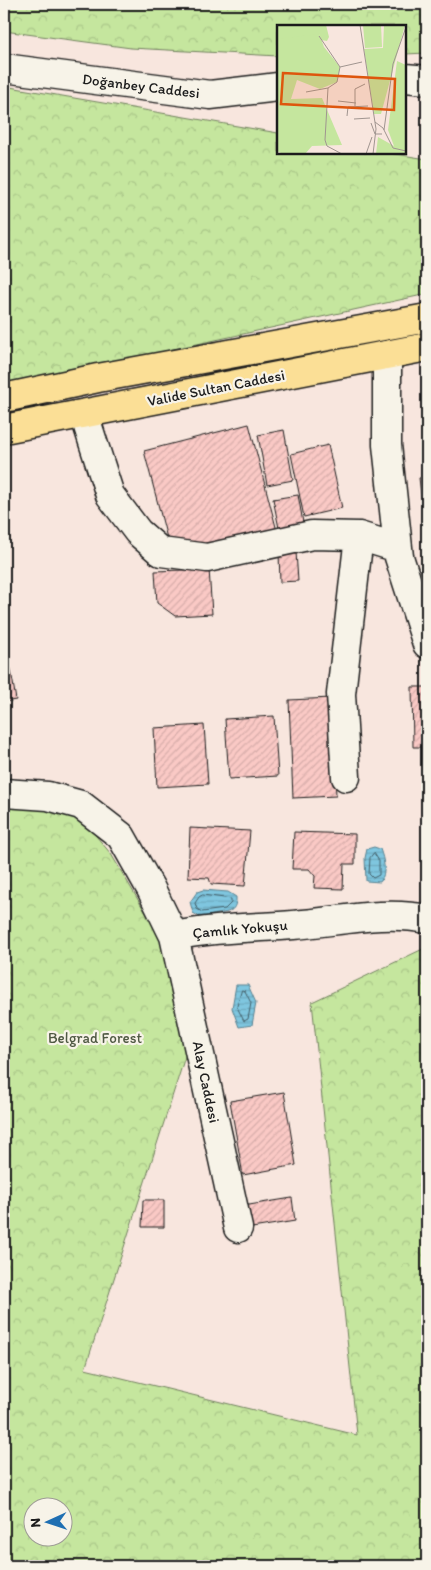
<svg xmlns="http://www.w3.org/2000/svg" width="431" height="1570" viewBox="0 0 431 1570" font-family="Itim,sans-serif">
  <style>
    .forest { fill: url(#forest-crowns); stroke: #70815d; fill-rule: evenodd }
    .water { fill: url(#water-rules); stroke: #578291 }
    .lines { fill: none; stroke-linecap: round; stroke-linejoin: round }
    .shore { stroke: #44606a; stroke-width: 1 }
    .building { fill: url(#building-hatch); stroke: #1c1c1c }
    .minor-casing { stroke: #1c1c1c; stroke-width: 31 }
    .major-casing { stroke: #1c1c1c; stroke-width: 31 }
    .minor { stroke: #f7f3e8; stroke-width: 28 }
    .major { stroke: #fbdf96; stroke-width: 28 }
    .labels { text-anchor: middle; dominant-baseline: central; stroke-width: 4.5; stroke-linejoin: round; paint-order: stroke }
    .street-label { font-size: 15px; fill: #1c1c1c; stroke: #f7f3e8 }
    .park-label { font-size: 15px; fill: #4f5943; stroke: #f7f3e8 }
    .inset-road { fill: none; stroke: #a09590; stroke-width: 1 }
    .view { fill: #de560d; fill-opacity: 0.15; stroke: #de560d; stroke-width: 2.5 }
    .inset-edge { fill: none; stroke: #1c1c1c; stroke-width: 2.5 }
  </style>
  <defs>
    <pattern id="forest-crowns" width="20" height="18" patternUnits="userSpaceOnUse" patternTransform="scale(1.25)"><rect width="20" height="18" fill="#c5e69e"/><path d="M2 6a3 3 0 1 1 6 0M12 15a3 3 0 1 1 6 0" fill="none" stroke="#a9c588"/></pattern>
    <pattern id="water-rules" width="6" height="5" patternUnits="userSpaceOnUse" patternTransform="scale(1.25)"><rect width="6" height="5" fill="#7fc6df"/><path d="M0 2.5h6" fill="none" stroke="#6daabf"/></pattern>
    <pattern id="building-hatch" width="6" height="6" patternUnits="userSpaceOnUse" patternTransform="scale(1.25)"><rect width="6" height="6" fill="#fac9c5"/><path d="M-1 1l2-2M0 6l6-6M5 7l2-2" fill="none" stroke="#d6aca9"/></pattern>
  </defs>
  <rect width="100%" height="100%" fill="#f8e6de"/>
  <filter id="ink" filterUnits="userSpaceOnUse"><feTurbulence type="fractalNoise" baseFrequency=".02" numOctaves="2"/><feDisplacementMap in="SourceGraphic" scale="10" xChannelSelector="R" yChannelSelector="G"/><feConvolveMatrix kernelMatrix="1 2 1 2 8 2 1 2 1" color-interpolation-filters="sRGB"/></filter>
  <g filter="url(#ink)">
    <path class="forest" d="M4 4H427V53L405 54V26H278V56L131 48 4 31Z
      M4 86 278 133V152L389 153 427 159V294L4 386Z
      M4 804 77 813 111 854 163 942 190 1041 85 1369 357 1435 312 1002 427 947V1566H4ZM32 1508H62V1538H32Z"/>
    <path class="water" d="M374 847 380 849C384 860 387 873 380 882L366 881 365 858 367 849Z
      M203 890 228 892 236 897C237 914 225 912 212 915 207 916 205 918 200 917L193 913 190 902 197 892Z
      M236 985H248L256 1003 252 1025 239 1027 232 1008Z"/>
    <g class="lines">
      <path class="shore" d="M374 853 379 861V875L373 878 369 874 370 858Z
        M203 895 231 899V903L225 909 202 912 197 909 195 903 199 897Z
        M242 990 245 991 251 1003 248 1019 244 1021 237 1007Z"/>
    </g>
    <path class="building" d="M249 424 277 531 200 551 168 542 144 451Z
      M284 430 293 480 267 485 258 435Z
      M328 445 342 508 304 517 291 454Z
      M427 477V510H423L419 478Z
      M298 495 304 528 280 533 273 499Z
      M296 552 298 581 280 582 279 553Z
      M209 569 212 614 175 616 157 603 155 571Z
      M4 630 16 700 4 702Z
      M412 687H427V747H413Z
      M332 698 336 796 293 798 289 700Z
      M274 716 278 776 229 779 225 719Z
      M204 725 208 784 157 787 154 728Z
      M190 828 250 831 245 886 211 884 209 878 188 877Z
      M294 832 355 834V864H344L343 889 314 888 315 876 309 869H292Z
      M284 1092 296 1165 243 1175 230 1101Z
      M292 1198 295 1221 246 1229 243 1206Z
      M143 1200H164V1227H142Z"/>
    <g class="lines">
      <g class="minor-casing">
        <path id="minor" d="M4 68 210 95 278 87
          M405 78 427 80
          M387 355V445L399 557 427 644
          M84 414 110 495 138 532 161 552 207 558 312 535 359 536 398 548
          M346 777 341 694 359 536
          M4 793 48 796 81 805 121 836 151 889 174 936C213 928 253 928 293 925 337 922 383 910 427 919
          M174 936 238 1228"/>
      </g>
      <g class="major-casing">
        <path id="major" d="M4 398 98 378 427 318
          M4 429 427 347"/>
      </g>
      <use href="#minor" class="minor"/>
      <use href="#major" class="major"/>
    </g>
  </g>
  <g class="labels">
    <g class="street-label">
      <text transform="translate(141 86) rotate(7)">Doğanbey Caddesi</text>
      <text transform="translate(216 388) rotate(-11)">Valide Sultan Caddesi</text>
      <text transform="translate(240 929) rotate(-5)">Çamlık Yokuşu</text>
      <text transform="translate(206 1082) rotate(78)">Alay Caddesi</text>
    </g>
    <g class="park-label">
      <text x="95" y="1038">Belgrad Forest</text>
    </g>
  </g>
  <g transform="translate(277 25)">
    <rect width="129" height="129" fill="#f8e6de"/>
    <path d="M107 0H128L104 89H97L87 24 106 23ZM42 8 47 22 63 42 60 57 43 64 20 55 14 74 45 73 65 120 35 121 28 129H6L0 126V13ZM120 36 129 40V129H99L101 112 117 121 111 105Z" fill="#c5e69e"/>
    <path d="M86 0H104L105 22 88 23Z" fill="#c5e69e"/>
    <path d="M0 0H49L52 12 50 16 44 15 42 9 0 14Z" fill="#c5e69e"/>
    <path class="inset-road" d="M83 0 99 104 96 129M42 11 63 42 85 37M63 42 60 57 51 63 48 115 50 121 65 129M29 67 51 63M61 76 79 78M78 81V64L88 59M70 91 71 82 91 81M77 94 93 93M98 97 106 103 116 123 129 126M94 98 98 109H105M107 105 116 39 129 2M89 129 95 112"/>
    <path class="view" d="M6 48 118 54 117 85 4 79Z"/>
    <rect width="129" height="129" class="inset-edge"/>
  </g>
  <rect width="431" height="1570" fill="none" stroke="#f7f3e8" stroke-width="20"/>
  <rect x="10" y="10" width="411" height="1550" fill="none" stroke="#1c1c1c" stroke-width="2" filter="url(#ink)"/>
  <g transform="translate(48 1522) rotate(267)"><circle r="24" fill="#f7f3e8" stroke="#9f9d96"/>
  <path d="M0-4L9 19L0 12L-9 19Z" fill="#1f6fb2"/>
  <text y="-8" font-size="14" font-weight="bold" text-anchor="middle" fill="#1c1c1c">N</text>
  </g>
</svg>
